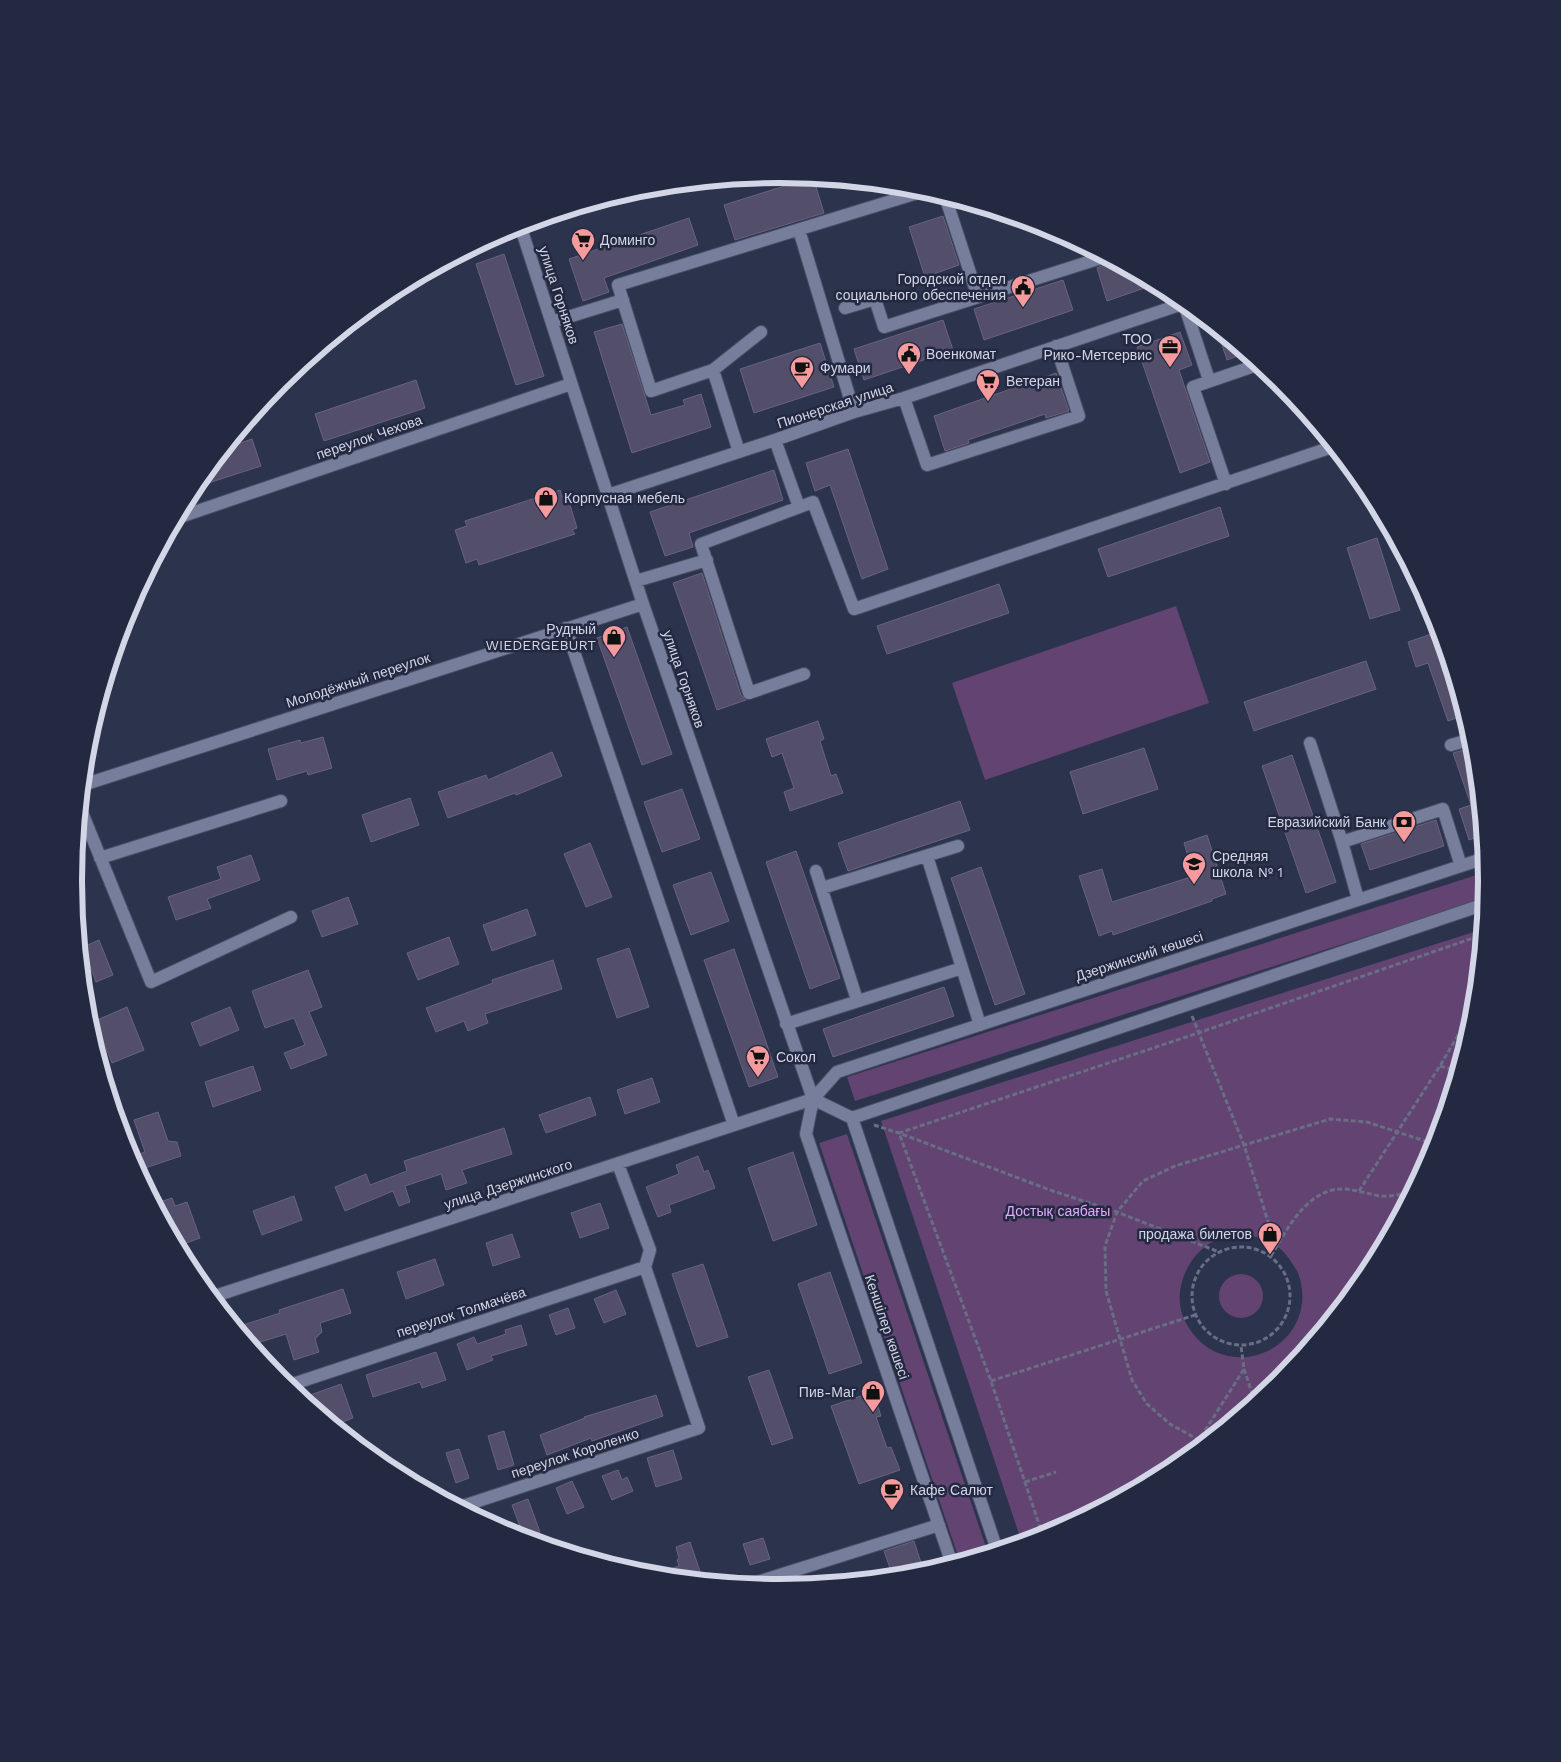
<svg xmlns="http://www.w3.org/2000/svg" width="1561" height="1762" viewBox="0 0 1561 1762" font-family="'Work Sans',sans-serif">
  <style>
    .green { fill: #634372; fill-rule: evenodd }
    .building { fill: #534e6a; stroke: #68627f }
    .lines { fill: none; stroke-linecap: round; stroke-linejoin: round }
    .minor-casing { stroke: #4a4f64; stroke-width: 14 }
    .path { stroke: #686e84; stroke-width: 3; stroke-dasharray: 5 2.5; stroke-linecap: butt }
    .minor { stroke: #767e9b; stroke-width: 12 }
    .labels { text-anchor: middle; dominant-baseline: central; stroke-width: 5; stroke-linejoin: round; paint-order: stroke }
    .poi-label { font-size: 14px; fill: #d2d6e7; stroke: #232941; text-anchor: start }
    .street-label { font-size: 14px; fill: #d2d6e7; stroke: #232941 }
    .park-label { font-size: 14px; fill: #e1abfb; stroke: #232941 }
    .rim { fill: none; stroke: #d2d6e7; stroke-width: 6 }
  </style>
  <rect width="100%" height="100%" fill="#2c334c"/>
  <path class="green" d="M1176 606 1209 703 985 780 952 683Z
    M1486 872V898L855 1101 847 1077Z
    M1483 929 1474 1019 1433 1152 1368 1274 1280 1381 1173 1469 1051 1534 1022 1543 881 1121ZM1241 1234C1248 1236 1257 1236 1264 1239 1274 1242 1284 1251 1290 1260 1292 1264 1296 1268 1298 1273 1316 1320 1276 1365 1228 1356 1209 1352 1194 1339 1185 1321 1170 1293 1188 1250 1219 1239 1226 1237 1234 1236 1241 1234Z
    M847 1134 988 1553 960 1562 819 1143Z
    M1219 1296a22 22 0 1 1 44 0a22 22 0 1 1-44 0Z"/>
  <path class="building" d="M813 177 824 213 735 240 724 205Z
    M943 216 959 265 925 277 909 227Z
    M689 218 698 245 604 278 609 292 583 301 569 259Z
    M504 254 544 376 516 385 476 264Z
    M1112 261 1117 264 1156 284 1107 301 1097 268Z
    M1063 280 1073 310 984 340 974 309Z
    M943 320 953 350 864 380 854 349Z
    M622 324 651 415 685 405 683 400 701 394 711 427 632 453 594 332Z
    M1217 330 1235 344 1246 353 1227 360Z
    M1180 332 1192 365 1179 370 1210 462 1180 473 1137 347Z
    M820 343 834 387 754 413 740 369Z
    M1056 373 1069 411 1046 418 1045 414 968 440 969 443 945 451 934 416Z
    M416 380 425 408 324 441 315 414Z
    M252 439 261 466 193 488 226 448Z
    M848 449 888 569 862 579 830 485 815 491 806 463Z
    M774 470 783 500 689 533 693 547 665 556 650 512Z
    M560 490 562 497 567 495 577 528 572 530 575 534 479 565 477 559 466 563 455 530 467 526 465 521Z
    M1220 507 1229 536 1108 577 1098 549Z
    M1377 538 1400 610 1370 619 1347 548Z
    M702 573 741 695 746 700 717 710 673 583Z
    M999 584 1009 613 887 654 877 626Z
    M627 627 672 754 642 765 597 638Z
    M1440 631 1465 715 1448 721 1428 663 1416 667 1408 642Z
    M1366 661 1376 689 1254 731 1244 702Z
    M818 721 824 739 820 741 831 776 836 774 843 793 790 811 784 792 794 788 782 753 772 757 766 739Z
    M323 737 332 768 308 775 307 771 277 780 268 749 300 740 301 743Z
    M1474 747 1483 835 1469 840 1459 809 1471 805 1453 753Z
    M1144 748 1158 789 1083 814 1070 772Z
    M552 752 562 776 516 795 515 793 448 818 438 792 486 775 488 780Z
    M1292 755 1336 882 1306 893 1262 766Z
    M682 789 700 839 662 852 644 802Z
    M410 798 419 825 371 842 362 815Z
    M960 801 970 830 848 871 838 843Z
    M1436 820 1444 846 1370 870 1361 844Z
    M1207 835 1226 894 1212 899V901L1113 935 1112 931 1099 936 1079 876 1102 869 1112 902 1194 876 1184 843Z
    M590 843 612 897 586 907 564 854Z
    M796 851 840 978 810 989 766 862Z
    M251 855 260 880 207 899 211 908 176 920 168 897 221 879 217 867Z
    M981 867 1025 994 995 1005 951 878Z
    M711 872 729 921 691 935 673 885Z
    M348 897 358 924 322 937 312 911Z
    M527 909 536 935 492 951 483 925Z
    M449 937 459 964 418 980 407 953Z
    M99 940 113 975 96 982 83 947Z
    M629 948 649 1007 617 1018 597 959Z
    M734 949 778 1077 749 1087 704 960Z
    M553 960 562 989 485 1014 488 1023 468 1031 464 1021 436 1032 426 1008 493 983 492 980Z
    M308 970 322 1007 309 1012 327 1055 291 1069 284 1053 305 1045 294 1018 265 1028 252 991Z
    M944 987 954 1016 833 1057 823 1029Z
    M127 1007 144 1050 112 1063 95 1021Z
    M230 1007 239 1030 200 1046 191 1023Z
    M253 1066 261 1090 213 1107 205 1082Z
    M652 1078 660 1102 625 1114 617 1090Z
    M590 1097 596 1115 546 1133 539 1115Z
    M158 1112 168 1141 177 1142 181 1156 142 1169 137 1155 145 1152 134 1120Z
    M504 1128 512 1154 462 1170 467 1183 446 1190 441 1174 405 1186 410 1202 399 1206 393 1191 345 1211 335 1187 366 1174 370 1185 407 1171 404 1161Z
    M793 1152 817 1225 773 1241 748 1168Z
    M698 1156 704 1172 708 1170 715 1188 669 1205 671 1212 658 1217 646 1187 679 1174 676 1165Z
    M294 1196 302 1220 262 1235 253 1211Z
    M172 1198 175 1206 187 1202 200 1238 178 1246 170 1230 160 1202Z
    M600 1203 609 1228 580 1238 571 1213Z
    M512 1234 520 1257 493 1266 486 1243Z
    M435 1259 444 1285 406 1299 397 1272Z
    M703 1264 728 1337 697 1347 672 1274Z
    M830 1272 862 1363 829 1374 798 1284Z
    M343 1289 351 1313 320 1323 322 1332 315 1339 319 1352 294 1360 286 1334 251 1345 237 1327 280 1313 279 1310Z
    M616 1290 626 1314 604 1323 594 1299Z
    M568 1308 575 1328 556 1335 549 1315Z
    M521 1325 527 1345 491 1356 493 1360 467 1370 457 1344 474 1337 477 1344 506 1334 505 1330Z
    M436 1352 446 1380 422 1388 420 1382 373 1397 366 1375Z
    M769 1370 793 1438 772 1445 748 1377Z
    M341 1384 353 1418 334 1425 302 1398Z
    M873 1392 881 1416 876 1417 887 1448 891 1447 900 1470 859 1484 831 1406Z
    M656 1395 663 1416 592 1441 591 1438 547 1455 540 1435 585 1418 584 1417Z
    M504 1431 514 1465 498 1470 488 1436Z
    M459 1449 469 1478 456 1483 446 1453Z
    M673 1450 682 1479 656 1487 647 1458Z
    M618 1470 622 1480 627 1477 633 1491 612 1500 602 1476Z
    M572 1481 584 1507 567 1514 556 1488Z
    M528 1499 540 1532 524 1537 512 1505Z
    M763 1538 770 1559 750 1565 743 1544Z
    M914 1541 924 1572 893 1577 884 1551Z
    M690 1542 703 1580 650 1575 679 1566 677 1560 679 1559 676 1547Z"/>
  <g class="lines">
    <g class="minor-casing">
      <path id="minor" d="M945 196 978 297
        M520 225 643 604 813 1099 852 1118
        M799 230 854 412
        M1184 304 1209 380
        M845 308 875 299 884 327 1104 257
        M552 322 623 300
        M713 370 761 332
        M904 398 927 465 1079 416 1056 346
        M775 440 799 507
        M739 452 713 370 651 391 618 285 927 190
        M1226 484 1193 387 1260 364
        M608 495 775 440 854 412 904 398 1185 303
        M177 518 571 384
        M636 581 707 560
        M566 628 734 1125
        M804 674 749 693 701 544 813 502 854 609 1332 447 1331 443
        M1310 743 1342 842 1358 899
        M1451 745 1472 739
        M83 785 643 604
        M81 810 151 982 291 917
        M1342 842 1443 809 1461 866
        M927 856 980 1025
        M100 858 281 801
        M816 871 857 1000
        M822 888 958 846
        M786 1024 962 968
        M852 1118 1485 904
        M852 1118 997 1550
        M212 1297 813 1099
        M287 1386 645 1267
        M460 1507 699 1428 645 1267 650 1250 618 1164
        M952 1564 806 1134 813 1099 837 1072 1485 858
        M748 1585 939 1525"/>
    </g>
    <path class="path" d="M1192 1016 1244 1145 1276 1247
      M1440 1066 1458 1071
      M874 1125 899 1133 1050 1190 1117 1212 1219 1252
      M1359 1191 1440 1066 1475 1006
      M1192 1296a49 49 0 1 1 98 0a49 49 0 1 1-98 0Z
      M1271 1256C1287 1229 1308 1187 1345 1189 1357 1190 1368 1194 1380 1196 1390 1197 1401 1194 1411 1193
      M1351 1295 1378 1247 1389 1235
      M1244 1369 1255 1402
      M991 1381 1195 1315
      M1207 1441 1199 1440 1170 1424 1147 1404 1132 1380 1106 1291 1105 1246 1117 1212 1143 1181 1175 1166 1330 1119 1367 1122 1425 1141 1435 1148
      M1189 1456 1244 1369 1241 1346
      M1025 1482 1056 1472
      M1043 1536 991 1381 899 1133 1198 1033 1482 935"/>
    <use href="#minor" class="minor"/>
  </g>
  <defs>
    <g id="supermarket-pin" transform="scale(1.25)"><path d="M0 17L-7.5 6A9.5 9.5 0 1 1 7.5 6Z" fill="#f59b9e" stroke="#232941"/><path d="M-6-5.5h2.5l.6 2H6L4.5 2H-2.5L-4.4-4H-6ZM-1.5 3.2a1.3 1.3 0 1 0 .1 0ZM3 3.2a1.3 1.3 0 1 0 .1 0Z" fill="#111"/></g>
    <g id="civic-pin" transform="scale(1.25)"><path d="M0 17L-7.5 6A9.5 9.5 0 1 1 7.5 6Z" fill="#f59b9e" stroke="#232941"/><path d="M-.6-6.5H3V-4.5H.6V-3L4-1V1h2V6H-6V1h2V-1L-.6-3ZM-1.2 2.5V6h2.4V2.5Z" fill="#111"/></g>
    <g id="office-pin" transform="scale(1.25)"><path d="M0 17L-7.5 6A9.5 9.5 0 1 1 7.5 6Z" fill="#f59b9e" stroke="#232941"/><path d="M-6-3h4V-5.5h4V-3h4V5H-6ZM-1-4.5V-3h2v-1.5ZM-6 0V1H6V0Z" fill="#111"/></g>
    <g id="cafe-pin" transform="scale(1.25)"><path d="M0 17L-7.5 6A9.5 9.5 0 1 1 7.5 6Z" fill="#f59b9e" stroke="#232941"/><path d="M-5.5-4.5H6V0H3Q3 3.5 0 3.5H-2.5Q-5.5 3.5-5.5 0ZM3-3.2v2h1.7v-2ZM-6 4.5H4V6H-6Z" fill="#111"/></g>
    <g id="shop-pin" transform="scale(1.25)"><path d="M0 17L-7.5 6A9.5 9.5 0 1 1 7.5 6Z" fill="#f59b9e" stroke="#232941"/><path d="M-5-2.5h2.3a2.7 3.5 0 0 1 5.4 0H5L5.5 6h-11ZM-1.5-2.5h3a1.5 2.3 0 0 0-3 0Z" fill="#111"/></g>
    <g id="bank-pin" transform="scale(1.25)"><path d="M0 17L-7.5 6A9.5 9.5 0 1 1 7.5 6Z" fill="#f59b9e" stroke="#232941"/><path d="M-6-4H6V4H-6ZM0-2.3a2.3 2.3 0 1 0 0 4.6a2.3 2.3 0 1 0 0-4.6Z" fill="#111"/></g>
    <g id="school-pin" transform="scale(1.25)"><path d="M0 17L-7.5 6A9.5 9.5 0 1 1 7.5 6Z" fill="#f59b9e" stroke="#232941"/><path d="M0-5L7-2L0 1L-7-2ZM-4 1L0 2.5L4 1V4Q0 6-4 4Z" fill="#111"/></g>
  </defs>
  <g fill-rule="evenodd">
    <use href="#supermarket-pin" x="583" y="240"/>
    <use href="#civic-pin" x="1023" y="287"/>
    <use href="#office-pin" x="1170" y="347"/>
    <use href="#civic-pin" x="909" y="354"/>
    <use href="#cafe-pin" x="802" y="368"/>
    <use href="#supermarket-pin" x="988" y="381"/>
    <use href="#shop-pin" x="546" y="498"/>
    <use href="#shop-pin" x="614" y="637"/>
    <use href="#bank-pin" x="1404" y="822"/>
    <use href="#school-pin" x="1194" y="864"/>
    <use href="#supermarket-pin" x="758" y="1057"/>
    <use href="#shop-pin" x="1270" y="1234"/>
    <use href="#shop-pin" x="873" y="1392"/>
    <use href="#cafe-pin" x="892" y="1490"/>
  </g>
  <g class="labels">
    <g class="poi-label">
      <text x="600" y="240">Доминго</text>
      <text x="1006" y="279" text-anchor="end">Городской отдел<tspan x="1006" dy="16">социального обеспечения</tspan></text>
      <text x="1152" y="339" text-anchor="end">ТОО<tspan x="1152" dy="16">Рико-Метсервис</tspan></text>
      <text x="926" y="354">Военкомат</text>
      <text x="820" y="368">Фумари</text>
      <text x="1006" y="381">Ветеран</text>
      <text x="564" y="498">Корпусная мебель</text>
      <text x="596" y="629" text-anchor="end">Рудный<tspan x="596" dy="16">WIEDERGEBURT</tspan></text>
      <text x="1386" y="822" text-anchor="end">Евразийский Банк</text>
      <text x="1212" y="856">Средняя<tspan x="1212" dy="16">школа № 1</tspan></text>
      <text x="776" y="1057">Сокол</text>
      <text x="1252" y="1234" text-anchor="end">продажа билетов</text>
      <text x="856" y="1392" text-anchor="end">Пив-Маг</text>
      <text x="910" y="1490">Кафе Салют</text>
    </g>
    <g class="street-label">
      <text transform="translate(559 295) rotate(72)">улица Горняков</text>
      <text transform="translate(835 405) rotate(-18)">Пионерская улица</text>
      <text transform="translate(369 437) rotate(-19)">переулок Чехова</text>
      <text transform="translate(684 679) rotate(71)">улица Горняков</text>
      <text transform="translate(358 680) rotate(-18)">Молодёжный переулок</text>
      <text transform="translate(1139 956) rotate(-18)">Дзержинский көшесі</text>
      <text transform="translate(508 1184) rotate(-18)">улица Дзержинского</text>
      <text transform="translate(461 1312) rotate(-18)">переулок Толмачёва</text>
      <text transform="translate(887 1327) rotate(71)">Кеншілер көшесі</text>
      <text transform="translate(575 1453) rotate(-18)">переулок Короленко</text>
    </g>
    <g class="park-label">
      <text x="1058" y="1211">Достық саябағы</text>
    </g>
  </g>
  <path d="M0 0H1561V1762H0ZM82 881a698 698 0 1 1 1396 0a698 698 0 1 1-1396 0Z" fill="#232941" fill-rule="evenodd"/>
  <path class="rim" d="M82 881a698 698 0 1 1 1396 0a698 698 0 1 1-1396 0Z"/>
</svg>
